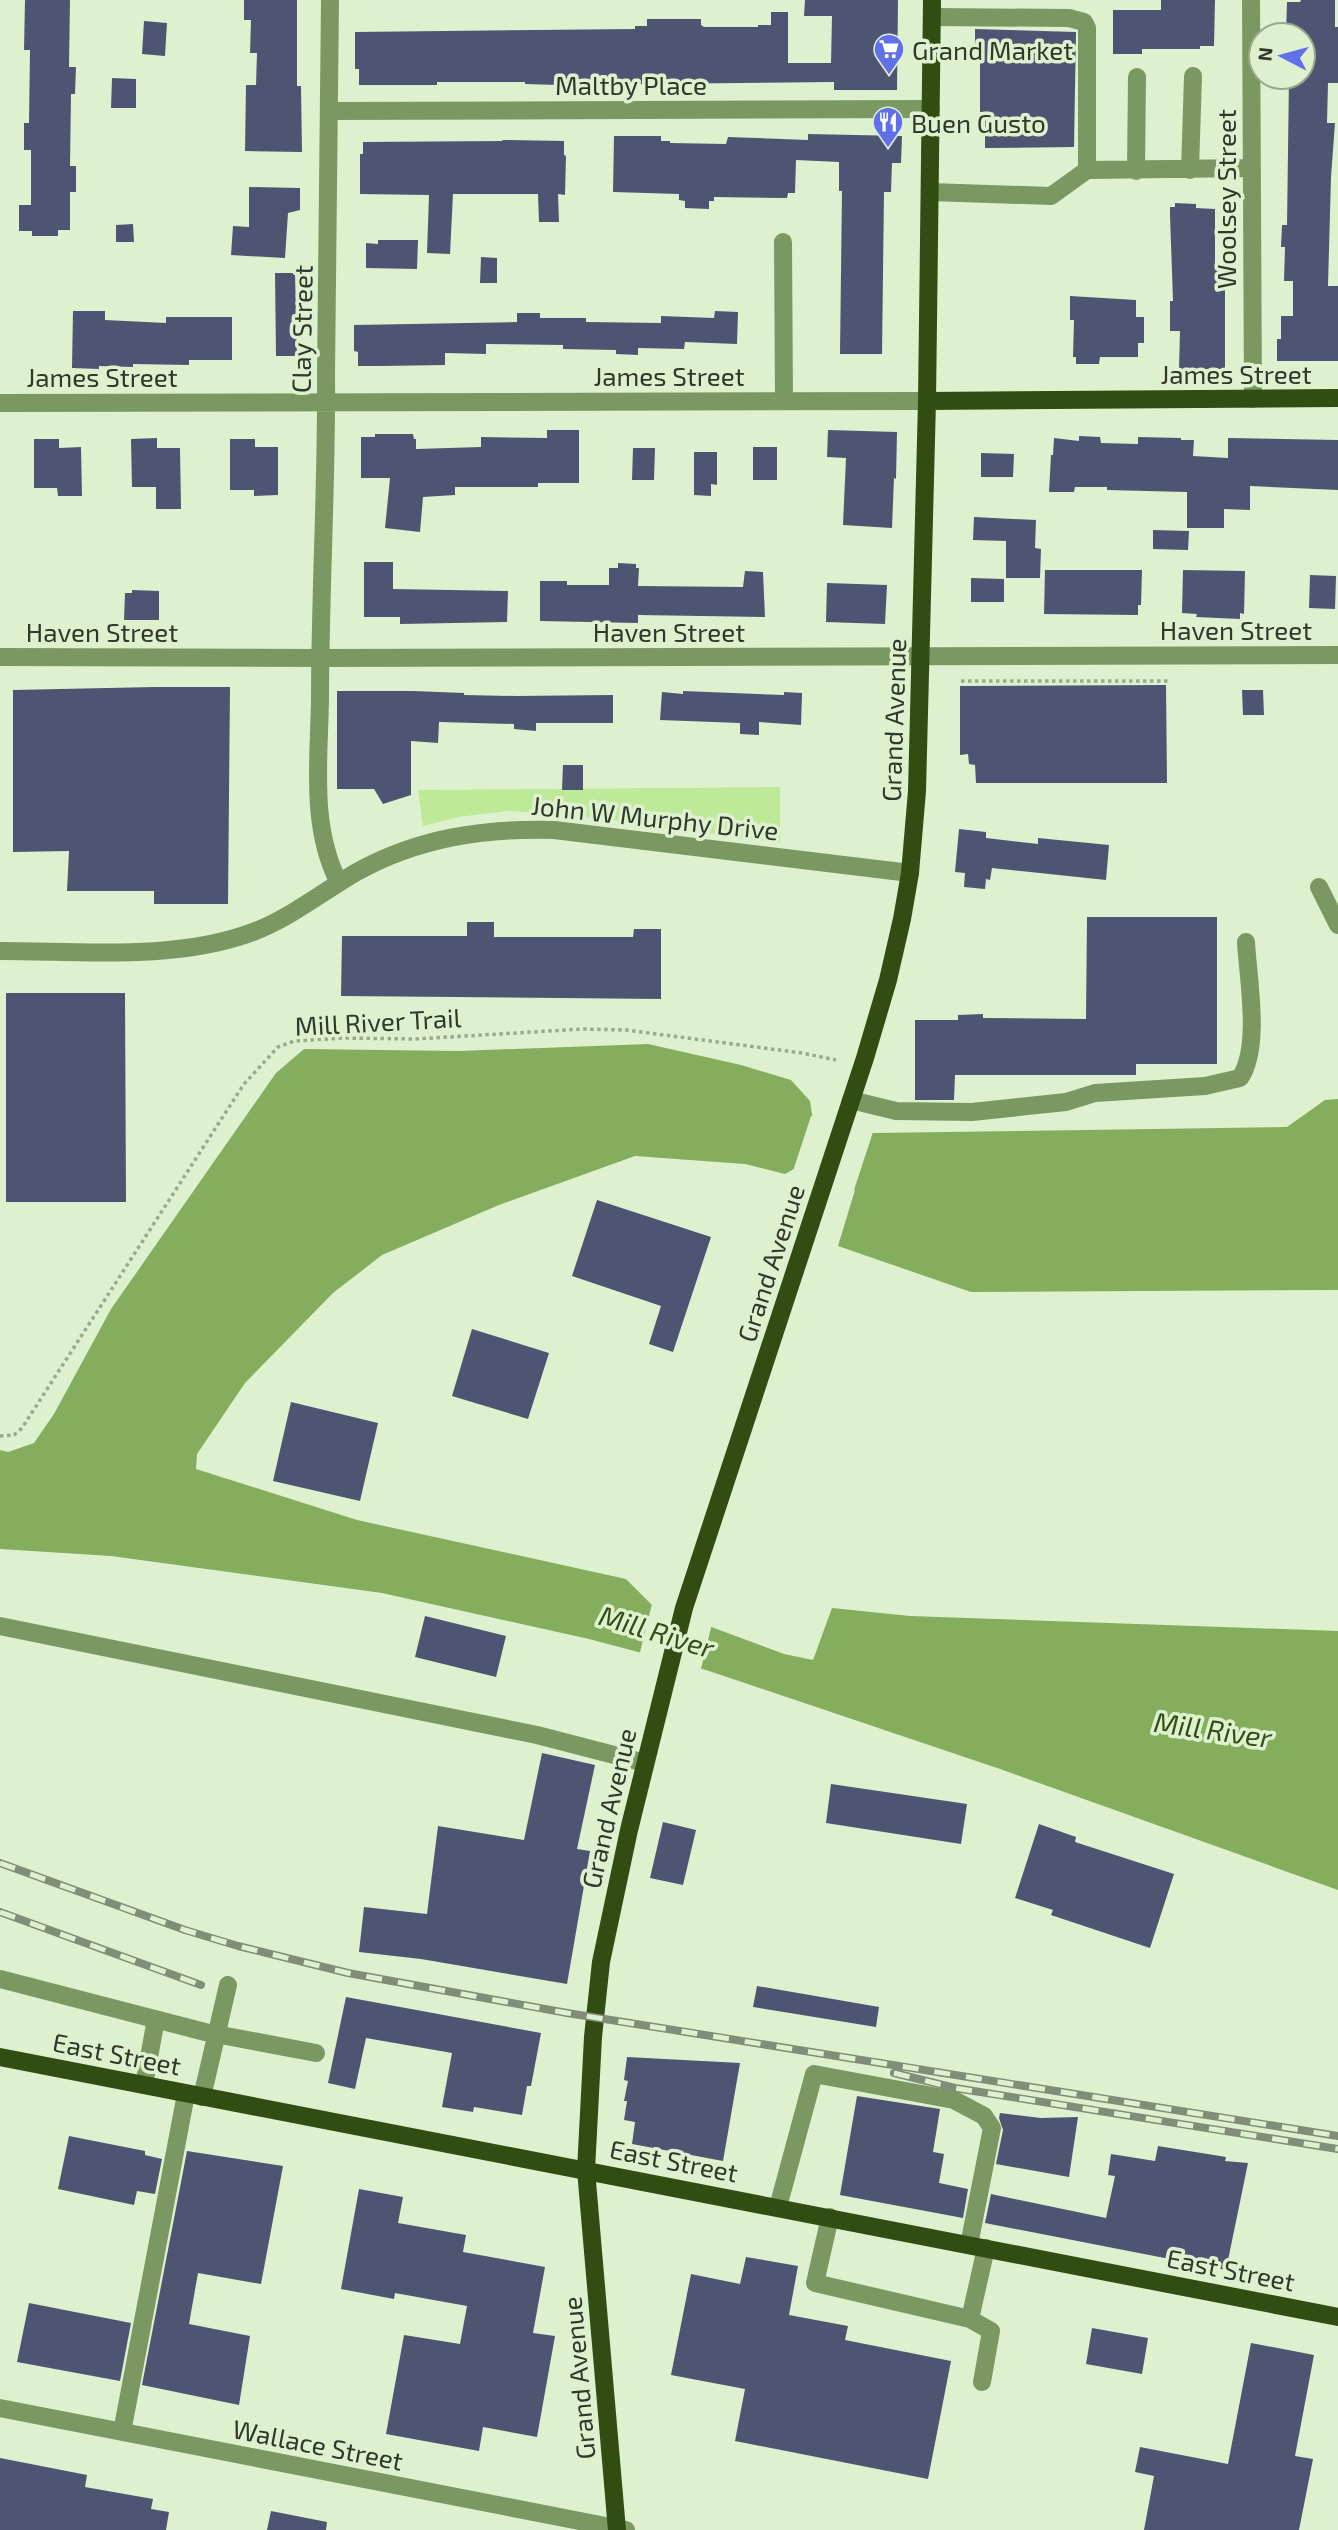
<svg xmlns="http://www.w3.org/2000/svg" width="1338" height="2530" viewBox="0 0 1338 2530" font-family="'Exo 2',sans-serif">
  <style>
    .green { fill: #bde998 }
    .water { fill: #84ae5d }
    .pier { fill: #def1cf }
    .building { fill: #4e5572 }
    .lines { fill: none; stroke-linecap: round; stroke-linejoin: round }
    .path { stroke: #9ba98f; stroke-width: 3.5; stroke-dasharray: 3.5 3.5; stroke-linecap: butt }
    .minor { stroke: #7b9863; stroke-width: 18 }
    .major { stroke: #314d11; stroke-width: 18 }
    .rail-casing { stroke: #818d77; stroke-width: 8 }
    .rail { stroke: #def1cf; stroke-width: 5; stroke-dasharray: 16; stroke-linecap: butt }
    .labels { text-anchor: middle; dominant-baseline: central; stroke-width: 7; stroke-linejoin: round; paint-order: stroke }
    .poi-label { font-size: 26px; fill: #31382b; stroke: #def1cf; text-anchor: start }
    .street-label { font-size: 26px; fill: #31382b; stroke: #def1cf }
    .water-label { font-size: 28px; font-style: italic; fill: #334f15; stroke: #def1cf }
  </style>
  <rect width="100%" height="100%" fill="#def1cf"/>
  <path class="green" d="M780 787V843L568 814 508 811 458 817 423 826 418 790Z"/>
  <path class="water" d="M648 1044 741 1065 791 1080 810 1101 813 1121 874 1133 1287 1127 1325 1100 1338 1099V1290L971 1292 838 1246 855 1190 794 1169 785 1174 745 1164 635 1156 499 1205 382 1255 333 1293 245 1383 197 1454 196 1469 357 1520 626 1579 652 1605 784 1654 813 1660 832 1608 910 1616 1338 1631V1890L1000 1769 706 1670 589 1639 382 1593 111 1556 0 1549V1450L8 1452 34 1443 54 1414 111 1309 276 1073 304 1049 459 1051Z"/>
  <path class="pier" d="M811 1116 874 1129 852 1196V1192L794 1173 792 1174Z
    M653 1600 712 1624 700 1673 639 1656Z"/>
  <path class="building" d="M25 0H70L69 67H76L75 94H71L70 166H76V192H70V230H58V236H32V231H19V205H31V150H24V123H29L30 50H24Z
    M244 0H297V86H301L302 152 245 151 246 85H256L257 53H250L251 20H244Z
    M805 0H898L897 90H834V82L558 85 525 84V82H437V85H359V69H355V32L635 29V26H647V19H701V25L704 27H758V25H771V12H788V63H831L832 16H804Z
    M1161 0H1215L1214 46H1200V49H1142V54H1113V10H1161Z
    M1301 0H1335V27H1338V83H1328L1327 123H1335L1331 177 1328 286H1338V361H1277V339H1281V316H1293V281H1284L1285 247H1281L1282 225H1287L1289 77H1303V35H1286L1287 2H1300Z
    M144 21 167 23 165 56 142 54Z
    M975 29 1076 32 1074 147 985 148V112H980V53H975Z
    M112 78 136 79V108H111Z
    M808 134 902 136 901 163H892L891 192H884L882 354H840L842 191H839V162L796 160 795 193H788L787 198 714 197V201H709V209L685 208V201L679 200V194L613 192 614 136H661V141H670V143L726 144 728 137 808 140Z
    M503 140 564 141V155L566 156 565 195 558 194 559 222H539L538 194H453L450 254 427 253 429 195 360 194V154H363V142L502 141Z
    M249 187 300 188V210L288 213 285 258 231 255 233 226 249 227Z
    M1175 203 1196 204V208L1215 209V266H1225V369H1179L1180 331H1170V301H1173L1170 215V207H1175Z
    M133 224 134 242H116V225Z
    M378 240H418L417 269 366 268V243L378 244Z
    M481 257 497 258V283H480Z
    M275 273H295L297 356H276Z
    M1070 296 1136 300V317H1144V343H1138V357H1100L1099 364H1076V357H1073L1074 320H1070Z
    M73 311H105V320L166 323V317H232V360H189V365L133 364V367L99 366V369L72 368Z
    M715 311 738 312 737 344 685 342 684 349 638 348V355L616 354V350L563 349V345L486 344V354L445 353V365L381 366H358V352L354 351V325L517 322V313H540V318H586V322L661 323V316L714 318Z
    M547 430H579V483H538V487H455V495L423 497 420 532 385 528 390 478H361V437H375V434H413L414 439H416V449L481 447V437L547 438Z
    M828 430 897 432 896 479 894 478 892 528 843 525 846 458 827 457Z
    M1079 436 1100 437 1101 443 1138 444V437L1181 438V440H1194L1193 456 1228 458V438L1338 440V490L1250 486V510L1224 509V528H1187V492L1107 490V487H1075L1074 492H1049L1051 455H1053L1054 438 1079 441Z
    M157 438V448H180L181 509H156V487H132L131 439Z
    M34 439H59V448L81 447 82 496H58L57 488H34Z
    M230 439H255V447H278V495L254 496V490H230Z
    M753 447H777V480H753Z
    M633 448H655L654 480H632Z
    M694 452H717V485L711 484V496L694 495Z
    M981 453 1014 454 1013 477H981Z
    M974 517 1036 520 1035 548 1041 549 1040 578H1006V541L973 540Z
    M1153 530 1189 531 1188 550 1153 549Z
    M364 562H393V589L508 591 507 622 400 624V617H364Z
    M618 563 636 564V568H639L638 586 743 587 745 571 763 572 765 617 638 615V623L540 621V581H567V585H609V568H618Z
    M1045 570H1142L1141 605H1138V615L1044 614Z
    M1183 570 1245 571 1244 614 1240 613V619L1196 617 1197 614 1182 613Z
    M1310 575 1336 576 1335 609 1309 608Z
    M971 578 1004 579V602H971Z
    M827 583 887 585 885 624 826 622Z
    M132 590 159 591V620H124L125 593H132Z
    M1166 685 1167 783H976L975 765 969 764 968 754 960 755V686Z
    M155 687H230L228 904H154V891H67L69 851 13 852V690Z
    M1242 690H1263L1264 715H1243Z
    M337 691H413L464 693V695L516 696 613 695V723H536V731L514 729V724L439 722 438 743 411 741V795L383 804 374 789H337Z
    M683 691 784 695V692L802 693 801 725 759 722V735L740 734V723L660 720 662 692 683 694Z
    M563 765H583V790H562Z
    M959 829 986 832V838L1038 844V838L1109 845 1106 880 992 868 990 880 986 879 985 889 964 887 965 873 955 872Z
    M1087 917H1217V1064H1136V1075H955L954 1100H915V1020H958V1015L983 1014V1018L1086 1019Z
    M467 922H494V937H633L634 929H661V999L341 996 342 936H467Z
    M6 993H125L126 1202H6Z
    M597 1200 711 1237 673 1352 649 1344 661 1306 572 1276Z
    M472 1329 549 1353 528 1419 452 1396Z
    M291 1402 378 1423 360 1501 273 1481Z
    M425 1616 506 1636 496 1677 415 1657Z
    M542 1753 595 1765 577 1849 590 1851 567 1984 421 1959 359 1952 364 1907 427 1914 438 1826 524 1840Z
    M831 1784 967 1804 961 1844 826 1823Z
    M663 1822 696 1830 683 1885 650 1878Z
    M1039 1824 1076 1837 1075 1842 1174 1874 1150 1948 1051 1915 1053 1910 1015 1898Z
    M757 1986 879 2007 876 2027 753 2007Z
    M346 1997 541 2033 531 2086H527L522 2115 474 2107 473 2112 442 2107 452 2053 366 2038 355 2089 328 2083Z
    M627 2057 740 2063 723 2161 632 2144 635 2122 624 2120 627 2101H624L628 2081 624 2080Z
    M857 2096 940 2109 933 2152 944 2154 939 2183 968 2189 963 2218 840 2195Z
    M1000 2113 1041 2118 1078 2117 1069 2177 996 2164 1003 2130 999 2118Z
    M69 2136 145 2151V2155L162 2159 155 2194 137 2191 134 2205 58 2189Z
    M1158 2146 1226 2157 1225 2161 1248 2163 1226 2270 985 2223 991 2194 1106 2218 1115 2176 1108 2175 1111 2154 1155 2161Z
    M187 2151 283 2166 261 2284 198 2273 189 2324 250 2336 239 2405 142 2385Z
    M359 2189 403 2197 398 2223 466 2235 463 2252 545 2267 533 2333 555 2336 537 2437 483 2427 479 2451 386 2434 404 2335 460 2344 467 2306 395 2293 394 2299 341 2289Z
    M746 2257 798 2266 789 2315 848 2326 845 2340 951 2361 928 2479 735 2441 745 2389 671 2375 691 2274 740 2284Z
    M29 2303 131 2323 120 2381 17 2362Z
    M1092 2328 1148 2338 1142 2374 1086 2364Z
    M1251 2343 1314 2355 1295 2456 1313 2459 1299 2530H1144L1154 2476 1135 2472 1140 2447 1228 2464Z
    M0 2458 87 2475 85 2487 153 2499 151 2509 169 2512 166 2530H0Z
    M271 2511 327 2522 326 2530H267Z"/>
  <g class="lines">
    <path class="path" d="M961 681H1170
      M0 1436 14 1435 22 1428 244 1084 278 1047 294 1041 343 1038 415 1039 583 1029 626 1030 802 1053 836 1060"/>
    <path class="minor" d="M330 0 326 375C327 483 320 592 320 700 319 761 310 827 339 883
      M1251 0 1253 399
      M330 111 931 109
      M1087 170 1251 168
      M1190 170 1193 76
      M1136 171 1137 77
      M930 192 1051 196 1087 170V28L1084 22 1069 18 932 17
      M783 242 784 401
      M0 403 927 401
      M0 657 320 658 1338 655
      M1319 887 1338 925
      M0 951C81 951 176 961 253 932 290 918 321 893 355 873 417 838 483 828 554 830L910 873
      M851 1100 896 1111 972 1112 1066 1102 1095 1093 1205 1086 1240 1078C1261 1047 1248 979 1246 942
      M0 1626 537 1735 645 1763
      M0 1979 205 2032 316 2053
      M144 2085 156 2019
      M202 2097 228 1985
      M778 2207 814 2074 954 2100 984 2116 992 2128 969 2245
      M830 2217 815 2283 970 2319 991 2331 982 2382
      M970 2319 986 2248
      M0 2408 626 2530
      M122 2432 186 2094"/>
    <path class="major" d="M927 401 1338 398
      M0 2057 1338 2317
      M617 2530 586 2170 593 2037 601 1962 629 1830 684 1608 865 1058 888 980 902 919 910 873 917 791 927 401 932 0"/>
    <g class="rail-casing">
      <path id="rail" d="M0 1863 185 1930 238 1946 348 1973 567 2013 1338 2136
        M0 1912 201 1985
        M894 2073 955 2088 1338 2149"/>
    </g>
    <use href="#rail" class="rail"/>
  </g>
  <defs>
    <g id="supermarket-pin" transform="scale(1.575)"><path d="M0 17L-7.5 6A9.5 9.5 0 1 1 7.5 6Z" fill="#6170e8" stroke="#def1cf"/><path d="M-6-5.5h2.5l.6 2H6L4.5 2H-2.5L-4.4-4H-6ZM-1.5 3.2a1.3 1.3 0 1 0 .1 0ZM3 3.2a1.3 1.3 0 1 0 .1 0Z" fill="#fff"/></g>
    <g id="restaurant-pin" transform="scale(1.575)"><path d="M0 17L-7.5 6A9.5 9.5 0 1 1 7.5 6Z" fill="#6170e8" stroke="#def1cf"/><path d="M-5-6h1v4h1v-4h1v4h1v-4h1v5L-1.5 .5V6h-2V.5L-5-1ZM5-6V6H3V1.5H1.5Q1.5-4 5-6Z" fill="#fff"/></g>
  </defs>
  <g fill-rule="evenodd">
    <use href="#supermarket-pin" x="889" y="49"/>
    <use href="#restaurant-pin" x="888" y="122"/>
  </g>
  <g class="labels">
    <g class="poi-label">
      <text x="912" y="49">Grand Market</text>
      <text x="911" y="122">Buen Gusto</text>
    </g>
    <g class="street-label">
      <text x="631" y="84">Maltby Place</text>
      <text transform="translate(1225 199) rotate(-90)">Woolsey Street</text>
      <text transform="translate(301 329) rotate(-89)">Clay Street</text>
      <text x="1236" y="373">James Street</text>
      <text x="669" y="375">James Street</text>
      <text x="102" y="376">James Street</text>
      <text x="1236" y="629">Haven Street</text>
      <text x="102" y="631">Haven Street</text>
      <text x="669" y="631">Haven Street</text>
      <text transform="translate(893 720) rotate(-88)">Grand Avenue</text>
      <text transform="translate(655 817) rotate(6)">John W Murphy Drive</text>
      <text transform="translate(378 1021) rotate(-3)">Mill River Trail</text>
      <text transform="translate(770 1263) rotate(-72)">Grand Avenue</text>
      <text transform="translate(608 1808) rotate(-77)">Grand Avenue</text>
      <text transform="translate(117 2053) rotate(11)">East Street</text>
      <text transform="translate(674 2160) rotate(11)">East Street</text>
      <text transform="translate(1231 2269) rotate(11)">East Street</text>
      <text transform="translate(578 2378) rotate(-95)">Grand Avenue</text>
      <text transform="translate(318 2444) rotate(11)">Wallace Street</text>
    </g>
    <g class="water-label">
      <text transform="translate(657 1631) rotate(17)">Mill River</text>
      <text transform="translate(1213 1729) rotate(8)">Mill River</text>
    </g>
  </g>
  <g transform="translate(1282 56) rotate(276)"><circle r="33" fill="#def1cf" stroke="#99a78d" stroke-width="2"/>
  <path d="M0-5L12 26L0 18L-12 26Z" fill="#6170e8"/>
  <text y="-10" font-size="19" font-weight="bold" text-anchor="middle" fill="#31382b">N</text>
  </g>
</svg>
